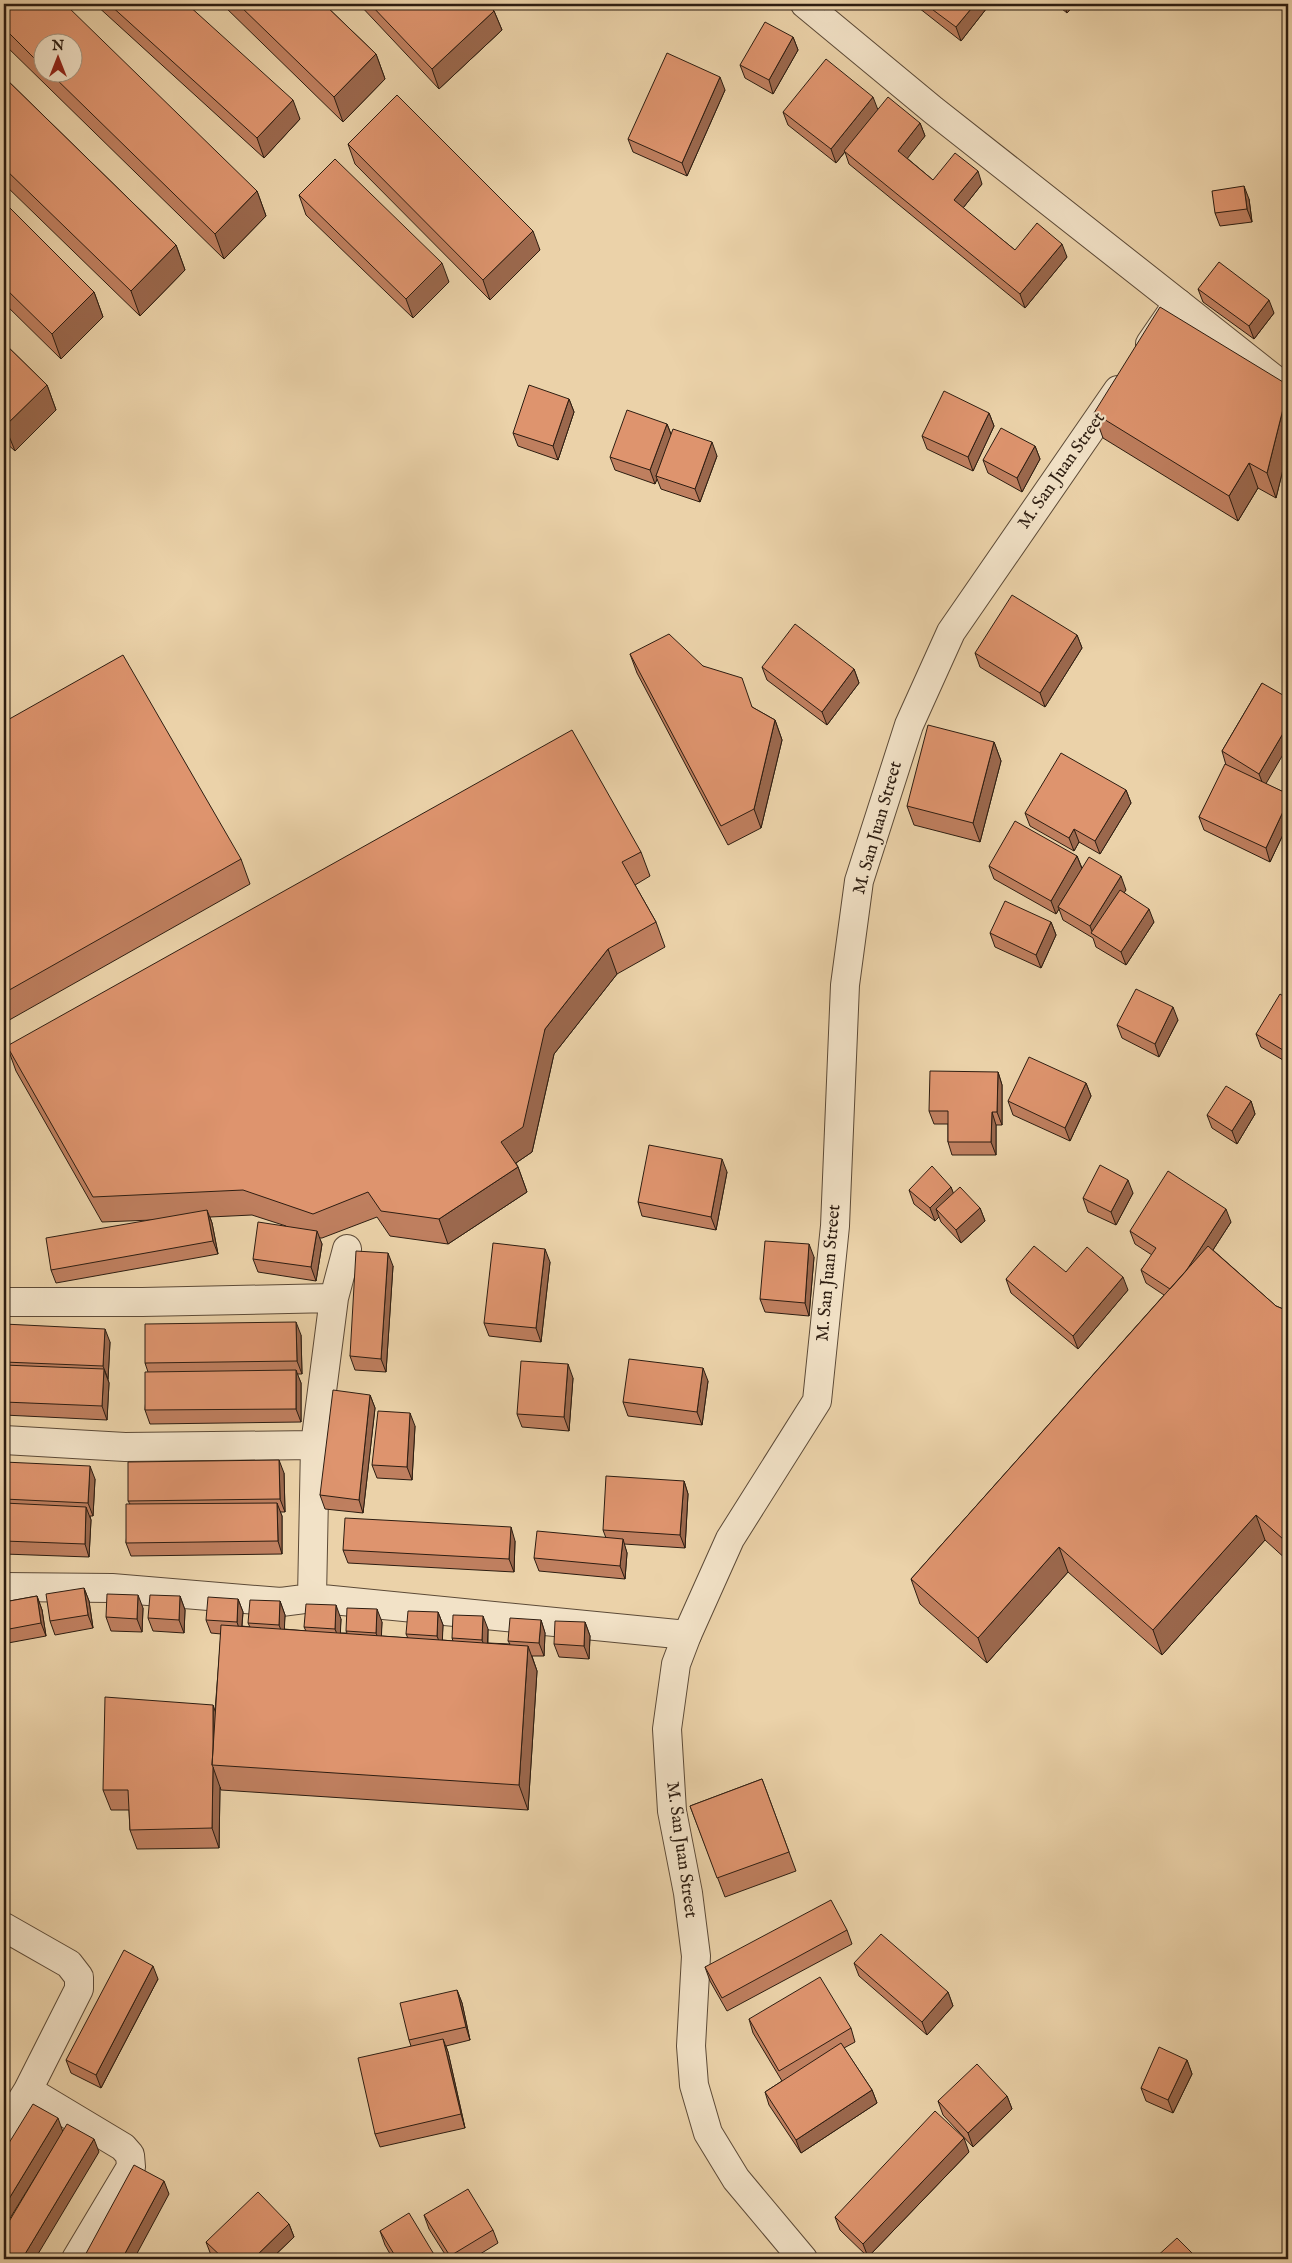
<svg xmlns="http://www.w3.org/2000/svg" width="1292" height="2263" viewBox="0 0 1292 2263" font-family="'IM FELL English',serif">
  <style>
    .lines { fill: none; stroke-linecap: round; stroke-linejoin: round }
    .minor-casing { stroke: #5c4a37; stroke-width: 30 }
    .tertiary-casing { stroke: #5c4a37; stroke-width: 30 }
    .minor { stroke: #f2e2c7; stroke-width: 28 }
    .tertiary { stroke: #f2e2c7; stroke-width: 28 }
    .wall { fill: #bf7f5f; stroke: #2d1d11; fill-rule: evenodd }
    .shaded-wall { fill: #9b684d; stroke: #2d1d11 }
    .building { fill: #de946e; stroke: #2d1d11 }
    .labels { text-anchor: middle; dominant-baseline: central; stroke-width: 4.5; stroke-linejoin: round; paint-order: stroke }
    .street-label { font-size: 18px; fill: #2d1d11; stroke: #f2e2c7 }
  </style>
  <rect width="100%" height="100%" fill="#ebd2a9"/>
  <filter id="stains"><feTurbulence type="fractalNoise" baseFrequency=".004" numOctaves="4"/><feColorMatrix values="0 0 0 0 .2 0 0 0 0 .09 0 0 0 0 .02 0 0 0 .5 -.17"/></filter>
  <radialGradient id="worn" r=".72"><stop offset=".6" stop-color="#630" stop-opacity="0"/><stop offset="1" stop-color="#630" stop-opacity=".3"/></radialGradient>
  <g class="lines">
    <g class="minor-casing">
      <path id="minor" d="M1178 303 1288 390
        M4 1302H142L334 1298
        M4 1440 125 1447 315 1445
        M4 1587 112 1588 281 1602 312 1598 687 1635
        M312 1598 315 1445 334 1298 347 1249
        M4 1927 69 1964 79 1977V1989L28 2090 4 2129
        M28 2090 123 2147 130 2155 131 2167 76 2259"/>
    </g>
    <g class="tertiary-casing">
      <path id="tertiary" d="M805 4 933 110 1178 303 1150 344
        M803 2259 736 2179 708 2133 694 2085 691 2046 696 1956 688 1893 672 1811 667 1729 676 1664 687 1635 730 1539 817 1401 835 1226 845 985 859 881 909 725 951 632 1118 390"/>
    </g>
    <use href="#minor" class="minor"/>
    <use href="#tertiary" class="tertiary"/>
  </g>
  <path class="wall" d="M4 4 257 191 266 216 224 259 4 44ZM42 42 72 72H42Z
    M95 4H187L300 119 264 158Z
    M222 4H324L376 54 385 79 343 122Z
    M359 4H488L494 11 502 30 439 89Z
    M818 4H830L825 10Z
    M917 4H990L961 41 919 8Z
    M1056 4H1075L1067 13Z
    M793 37 798 50 773 94 745 78 740 65Z
    M4 77 176 245 185 270 140 316 4 184Z
    M725 90 687 176 633 152 628 139Z
    M878 110 920 123 925 136 907 158 933 180 982 184 963 208 1015 250 1067 257 1025 308 849 164 845 152 836 163 788 125 783 112Z
    M348 144 540 250 490 300 355 164Z
    M299 195 449 282 413 318 306 215Z
    M1249 199 1252 222 1220 226 1215 213Z
    M4 202 94 292 103 317 61 359 4 303Z
    M1198 289 1274 313 1254 339 1203 302Z
    M4 343 47 385 56 410 15 451 4 441Z
    M1288 385V449L1276 498 1258 488 1238 521 1103 438 1094 413Z
    M569 399 574 412 558 460 518 446 513 433Z
    M989 413 994 426 973 471 927 449 922 436Z
    M667 424 671 434 717 456 700 502 661 489 657 479 655 484 615 470 610 457Z
    M1035 446 1040 459 1022 492 988 473 983 460Z
    M1077 635 1082 648 1045 707 980 667 975 653Z
    M630 654 703 666 752 707 775 720 782 740 761 828 728 845 637 673Z
    M762 667 854 669 859 683 827 725 767 680Z
    M1262 683 1266 784 1288 794V824L1270 862 1204 830 1199 817 1226 765 1222 751Z
    M4 722 241 859 250 884 4 1023Z
    M994 742 1001 761 980 842 914 825 907 806Z
    M1126 790 1131 803 1100 854 1079 842 1074 851 1030 826 1025 813Z
    M641 852 650 876 635 885 656 922 665 947 617 974 554 1054 532 1152 516 1163 518 1167 527 1192 448 1244 390 1236 377 1217 322 1238H319L322 1244 316 1281 258 1272 253 1259 286 1226 252 1215 210 1217 212 1223 218 1254 56 1283 51 1270 152 1220 102 1222 16 1071 7 1046Z
    M1077 856 1082 868 1126 890 1124 892 1154 922 1126 965 1096 947 1093 938 1063 920 1059 909 1056 914 994 879 989 866Z
    M1051 922 1056 935 1041 968 995 947 990 933Z
    M1288 999V1063L1261 1047 1256 1034Z
    M1178 1020 1159 1057 1122 1038 1117 1025Z
    M998 1072 1002 1085V1125H996V1155H952L948 1142V1124H934L929 1111Z
    M1086 1083 1091 1096 1070 1141 1013 1115 1008 1101Z
    M1251 1101 1255 1114 1237 1144 1212 1128 1207 1115Z
    M727 1172 716 1230 642 1216 638 1202Z
    M951 1187 953 1193 980 1208 985 1221 961 1243 941 1222 939 1217 935 1221 914 1204 909 1190Z
    M1133 1193 1116 1225 1088 1212 1083 1198Z
    M1231 1222 1213 1250 1276 1306 1288 1311V1561L1265 1540 1162 1655 1068 1572 987 1663 920 1604 911 1579 1164 1295 1146 1283 1141 1270 1152 1255 1135 1244 1130 1231Z
    M814 1257 809 1316 765 1312 760 1299Z
    M550 1262 541 1342 489 1336 484 1323Z
    M393 1266 386 1372 355 1370 350 1356Z
    M1066 1272 1128 1290 1078 1349 1011 1293 1006 1279Z
    M4 1324 110 1342 108 1379 109 1383 107 1420 4 1415Z
    M301 1335 302 1374H297L301 1383V1422L150 1424 145 1410 148 1372 145 1363Z
    M573 1378 569 1431 522 1427 517 1414Z
    M708 1381 702 1425 628 1416 623 1402Z
    M370 1395 375 1408 363 1513 325 1509 320 1495Z
    M415 1426 412 1480 377 1478 372 1465Z
    M4 1462 95 1479 93 1516H90L91 1520 89 1557 4 1554Z
    M284 1473 285 1512H280L282 1516V1554L131 1556 126 1543 130 1504 128 1501Z
    M684 1481 688 1494 685 1548 624 1544 627 1553 625 1579 539 1571 534 1558 606 1538 603 1530Z
    M515 1541 514 1572 348 1563 343 1550Z
    M84 1588 89 1601 93 1628 55 1635 50 1621Z
    M37 1596 42 1610 46 1636 8 1643 4 1632V1602Z
    M180 1596 185 1610 184 1633 153 1631 148 1618Z
    M238 1599 243 1612 242 1626 250 1627 248 1623 280 1601 285 1615 284 1629 306 1631 304 1627 341 1619 340 1633H347L346 1631 382 1622 381 1636 408 1638 406 1634 438 1612 443 1625 442 1640 453 1641 452 1638 488 1629V1643L510 1644 508 1641 541 1620 545 1633 544 1656H532L537 1671 528 1810 221 1790 220 1787 219 1848 137 1849 130 1830 129 1810H111L103 1790 215 1711 221 1634 211 1633 206 1620Z
    M143 1608 142 1632 111 1631 106 1617Z
    M585 1622 590 1636 589 1659 559 1657 554 1644Z
    M762 1779 796 1871 725 1897 690 1806Z
    M847 1930 852 1944 727 2011 710 1981 705 1967Z
    M854 1963 948 1992 953 2006 927 2035 859 1976Z
    M158 1979 101 2088 71 2073 66 2060Z
    M457 1990 462 2003 470 2040 446 2046 448 2052 465 2128 380 2147 375 2134 411 2046 409 2040Z
    M749 2019 851 2028 855 2042 844 2048 872 2090 877 2103 801 2153 769 2105 765 2092 782 2081 753 2033Z
    M1187 2060 1192 2074 1173 2113 1146 2101 1141 2088Z
    M1007 2096 1012 2109 973 2147 943 2115 938 2101Z
    M969 2152 868 2257 840 2230 835 2217Z
    M424 2215 493 2230 498 2243 472 2259H448L429 2229Z
    M289 2224 294 2237 271 2259H215L211 2255 206 2242Z
    M380 2231 435 2256 436 2259H393L385 2245Z"/>
  <path class="shaded-wall" d="M823 4H830L825 10Z
    M975 4H990L961 41 956 27Z
    M1064 4H1075L1067 13Z
    M494 11 502 30 439 89 432 69Z
    M793 37 798 50 773 94 769 80Z
    M376 54 385 79 343 122 334 97Z
    M720 77 725 90 687 176 682 163Z
    M873 97 878 110 836 163 831 149Z
    M293 100 300 119 264 158 257 138Z
    M920 123 925 136 903 164 898 151Z
    M978 171 982 184 959 213 954 200Z
    M1244 186 1249 199 1252 222 1247 209Z
    M257 191 266 216 224 259 215 234Z
    M533 231 540 250 490 300 483 280Z
    M1062 244 1067 257 1025 308 1020 294Z
    M176 245 185 270 140 316 131 291Z
    M442 263 449 282 413 318 406 299Z
    M94 292 103 317 61 359 52 334Z
    M1269 300 1274 313 1254 339 1249 326Z
    M47 385 56 410 15 451 5 426Z
    M1288 389V449L1276 498 1267 473Z
    M569 399 574 412 558 460 553 446Z
    M989 413 994 426 973 471 968 457Z
    M667 424 672 437 656 476 657 479 655 484 650 470Z
    M712 442 717 456 700 502 695 489Z
    M1035 446 1040 459 1022 492 1017 478Z
    M1249 463 1258 488 1238 521 1229 496Z
    M1077 635 1082 648 1045 707 1040 693Z
    M854 669 859 683 827 725 822 712Z
    M775 720 782 740 761 828 754 809Z
    M1288 725V746L1264 787 1259 774Z
    M994 742 1001 761 980 842 973 823Z
    M1126 790 1131 803 1100 854 1095 841Z
    M1288 801V824L1270 862 1266 848Z
    M1074 829 1079 842 1074 851 1069 838Z
    M1077 856 1082 869 1058 907 1059 909 1056 914 1051 901Z
    M1121 876 1126 890 1096 936 1093 934 1090 926Z
    M1149 909 1154 922 1126 965 1121 952Z
    M1051 922 1056 935 1041 968 1036 955Z
    M608 949 617 974 554 1054 532 1152 510 1167 501 1142 545 1029Z
    M1173 1007 1178 1020 1159 1057 1155 1044Z
    M998 1072 1002 1085V1125L997 1112Z
    M1086 1083 1091 1096 1070 1141 1065 1128Z
    M1251 1101 1255 1114 1237 1144 1232 1131Z
    M992 1112 996 1125V1155L991 1142Z
    M722 1159 727 1172 716 1230 711 1217Z
    M518 1167 527 1192 448 1244 439 1219Z
    M1128 1180 1133 1193 1116 1225 1111 1212Z
    M951 1187 956 1200 936 1209 939 1217 935 1221 930 1208Z
    M980 1208 985 1221 961 1243 956 1230Z
    M1226 1209 1231 1222 1178 1304 1173 1291Z
    M207 1210 212 1223 218 1254 213 1241Z
    M317 1231 322 1244 316 1281 311 1267Z
    M809 1244 814 1257 809 1316 805 1303Z
    M545 1249 550 1262 541 1342 536 1328Z
    M388 1253 393 1266 386 1372 381 1359Z
    M1123 1277 1128 1290 1078 1349 1073 1336Z
    M296 1322 301 1335 302 1374 297 1361Z
    M105 1329 110 1342 108 1379 103 1366Z
    M568 1364 573 1378 569 1431 564 1417Z
    M703 1368 708 1381 702 1425 697 1412Z
    M104 1369 109 1383 107 1420 102 1406Z
    M296 1370 301 1383V1422L296 1409Z
    M370 1395 375 1408 363 1513 359 1500Z
    M410 1413 415 1426 412 1480 407 1467Z
    M279 1460 284 1473 285 1512 280 1499Z
    M90 1466 95 1479 93 1516 88 1503Z
    M684 1481 688 1494 685 1548 680 1535Z
    M277 1503 282 1516V1554L278 1541Z
    M86 1507 91 1520 89 1557 85 1544Z
    M1256 1515 1265 1540 1162 1655 1153 1630Z
    M511 1527 515 1541 514 1572 509 1559Z
    M1288 1533V1554L1283 1539Z
    M623 1539 627 1553 625 1579 620 1566Z
    M1059 1547 1068 1572 987 1663 978 1638Z
    M84 1588 89 1601 93 1628 88 1615Z
    M138 1595 143 1608 142 1632 137 1619Z
    M37 1596 42 1610 46 1636 41 1623Z
    M180 1596 185 1610 184 1633 179 1620Z
    M238 1599 243 1612 241 1635 237 1622Z
    M280 1601 285 1615 284 1638 279 1625Z
    M336 1605 341 1619 340 1642 335 1629Z
    M377 1609 382 1622 381 1646 376 1633Z
    M438 1612 443 1625 442 1649 437 1636Z
    M483 1616 488 1629 487 1653 482 1640Z
    M541 1620 545 1633 544 1656 539 1643Z
    M585 1622 590 1636 589 1659 584 1646Z
    M528 1646 537 1671 528 1810 519 1785Z
    M213 1705 220 1725 213 1765Z
    M213 1767 220 1787 219 1848 212 1828Z
    M153 1966 158 1979 101 2088 96 2075Z
    M457 1990 462 2003 470 2040 466 2027Z
    M948 1992 953 2006 927 2035 922 2022Z
    M443 2039 448 2052 465 2128 461 2114Z
    M1187 2060 1192 2074 1173 2113 1168 2100Z
    M872 2090 877 2103 801 2153 796 2140Z
    M1007 2096 1012 2109 973 2147 968 2133Z
    M58 2118 63 2132 4 2228V2207Z
    M964 2138 969 2152 868 2257 863 2244Z
    M94 2139 99 2152 35 2259H22Z
    M164 2181 169 2194 134 2259H122Z
    M289 2224 294 2237 271 2259H253Z"/>
  <path class="building" d="M4 4H65L257 191 215 234 49 72H72V42H42V66L4 28Z
    M109 4H187L293 100 257 138Z
    M238 4H324L376 54 334 97Z
    M370 4H488L494 11 432 69Z
    M925 4H975L956 27Z
    M765 22 793 37 769 80 740 65Z
    M667 53 720 77 682 163 628 139Z
    M826 59 873 97 831 149 783 112Z
    M4 77 176 245 131 291 4 168Z
    M397 95 533 231 483 280 348 144Z
    M888 97 920 123 898 151 933 180 955 153 978 171 954 200 1015 250 1037 223 1062 244 1020 294 844 151Z
    M335 159 442 263 406 299 299 195Z
    M1244 186 1247 209 1215 213 1212 191Z
    M4 202 94 292 52 334 4 287Z
    M1219 262 1269 300 1249 326 1198 289Z
    M1160 307 1288 385V389L1267 473 1249 463 1229 496 1094 413Z
    M4 343 47 385 5 426 4 425Z
    M529 385 569 399 553 446 513 433Z
    M944 391 989 413 968 457 922 436Z
    M627 410 667 424 650 470 610 457Z
    M1001 428 1035 446 1017 478 983 460Z
    M673 429 712 442 695 489 656 476Z
    M1012 595 1077 635 1040 693 975 653Z
    M795 624 854 669 822 712 762 667Z
    M669 634 703 666 742 678 752 707 775 720 754 809 721 826 630 654Z
    M123 655 241 859 4 993V722Z
    M1262 683 1288 698V725L1259 774 1222 751Z
    M928 725 994 742 973 823 907 806Z
    M572 730 641 852 622 862 656 922 608 949 545 1029 523 1127 501 1142 518 1167 439 1219 381 1211 368 1192 313 1214 243 1190 93 1197 7 1046Z
    M1061 753 1126 790 1095 841 1074 829 1069 838 1025 813Z
    M1225 764 1288 794V801L1266 848 1199 817Z
    M1015 821 1077 856 1051 901 989 866Z
    M1089 857 1121 876 1090 926 1058 907Z
    M1120 890 1149 909 1121 952 1091 933Z
    M1005 901 1051 922 1036 955 990 933Z
    M1136 989 1173 1007 1155 1044 1117 1025Z
    M1280 994 1288 999V1053L1256 1034Z
    M1029 1057 1086 1083 1065 1128 1008 1101Z
    M930 1071 998 1072 997 1112H992L991 1142H948V1111H929Z
    M1226 1086 1251 1101 1232 1131 1207 1115Z
    M649 1145 722 1159 711 1217 638 1202Z
    M1100 1165 1128 1180 1111 1212 1083 1198Z
    M932 1166 951 1187 930 1208 909 1190Z
    M1168 1171 1226 1209 1186 1271 1170 1289 1141 1270 1156 1248 1130 1231Z
    M960 1187 980 1208 956 1230 936 1209Z
    M207 1210 213 1241 51 1270 46 1238Z
    M258 1222 317 1231 311 1267 253 1259Z
    M765 1241 809 1244 805 1303 760 1299Z
    M493 1243 545 1249 536 1328 484 1323Z
    M1034 1246 1066 1272 1087 1247 1123 1277 1073 1336 1006 1279Z
    M1208 1246 1276 1306 1288 1311V1533L1283 1539 1256 1515 1153 1630 1059 1547 978 1638 911 1579Z
    M356 1251 388 1253 381 1359 350 1356Z
    M296 1322 297 1361 145 1363V1324Z
    M4 1324 105 1329 103 1366 4 1362Z
    M629 1359 703 1368 697 1412 623 1402Z
    M521 1361 568 1364 564 1417 517 1414Z
    M4 1365 104 1369 102 1406 4 1402Z
    M296 1370V1409L145 1410V1372Z
    M333 1390 370 1395 359 1500 320 1495Z
    M378 1411 410 1413 407 1467 372 1465Z
    M279 1460 280 1499 128 1501V1462Z
    M4 1462 90 1466 88 1503 4 1499Z
    M606 1476 684 1481 680 1535 603 1530Z
    M4 1503 86 1507 85 1544 4 1541Z
    M277 1503 278 1541 126 1543V1504Z
    M345 1518 511 1527 509 1559 343 1550Z
    M537 1531 623 1539 620 1566 534 1558Z
    M84 1588 88 1615 50 1621 46 1594Z
    M107 1594 138 1595 137 1619 106 1617Z
    M150 1595 180 1596 179 1620 148 1618Z
    M37 1596 41 1623 4 1630V1602Z
    M208 1597 238 1599 237 1622 206 1620Z
    M250 1600 280 1601 279 1625 248 1623Z
    M306 1604 336 1605 335 1629 304 1627Z
    M347 1608 377 1609 376 1633 346 1631Z
    M408 1611 438 1612 437 1636 406 1634Z
    M453 1615 483 1616 482 1640 452 1638Z
    M510 1618 541 1620 539 1643 508 1641Z
    M555 1621 585 1622 584 1646 554 1644Z
    M221 1625 528 1646 519 1785 212 1765Z
    M105 1697 213 1705V1749L212 1765 213 1767 212 1828 130 1830 128 1790H103Z
    M762 1779 789 1852 717 1878 690 1806Z
    M831 1900 847 1930 722 1998 705 1967Z
    M881 1934 948 1992 922 2022 854 1963Z
    M124 1950 153 1966 96 2075 66 2060Z
    M820 1977 851 2028 779 2071 749 2019Z
    M457 1990 466 2027 409 2040 400 2003Z
    M443 2039 461 2114 375 2134 358 2058Z
    M841 2043 872 2090 796 2140 765 2092Z
    M1159 2047 1187 2060 1168 2100 1141 2088Z
    M977 2064 1007 2096 968 2133 938 2101Z
    M33 2104 58 2118 4 2207V2151Z
    M935 2111 964 2138 863 2244 835 2217Z
    M67 2124 94 2139 22 2259H4V2230Z
    M134 2165 164 2181 122 2259H83Z
    M468 2189 493 2230 450 2256 424 2215Z
    M258 2192 289 2224 253 2259H224L206 2242Z
    M409 2213 435 2256 429 2259H397L380 2231Z
    M1177 2238 1198 2259H1154Z"/>
  <g class="labels">
    <g class="street-label">
      <text transform="translate(1062 471) rotate(-55)">M. San Juan Street</text>
      <text transform="translate(878 828) rotate(-74)">M. San Juan Street</text>
      <text transform="translate(829 1273) rotate(-85)">M. San Juan Street</text>
      <text transform="translate(681 1850) rotate(82)">M. San Juan Street</text>
    </g>
  </g>
  <rect width="1292" height="2263" fill="none" stroke="#ebd2a9" stroke-width="20"/>
  <rect x="5" y="5" width="1282" height="2253" fill="none" stroke="#2d1d11" stroke-width="2.5"/>
  <rect x="10" y="10" width="1272" height="2243" fill="none" stroke="#2d1d11"/>
  <g transform="translate(58 58)"><circle r="24" fill="#f2e2c7" stroke="#a3937e"/>
  <path d="M0-4L9 19L0 12L-9 19Z" fill="#8f2418"/>
  <text y="-8" font-size="14" font-weight="bold" text-anchor="middle" fill="#2d1d11">N</text>
  </g>
  <rect width="100%" height="100%" filter="url(#stains)"/>
  <rect width="100%" height="100%" fill="url(#worn)"/>
</svg>
